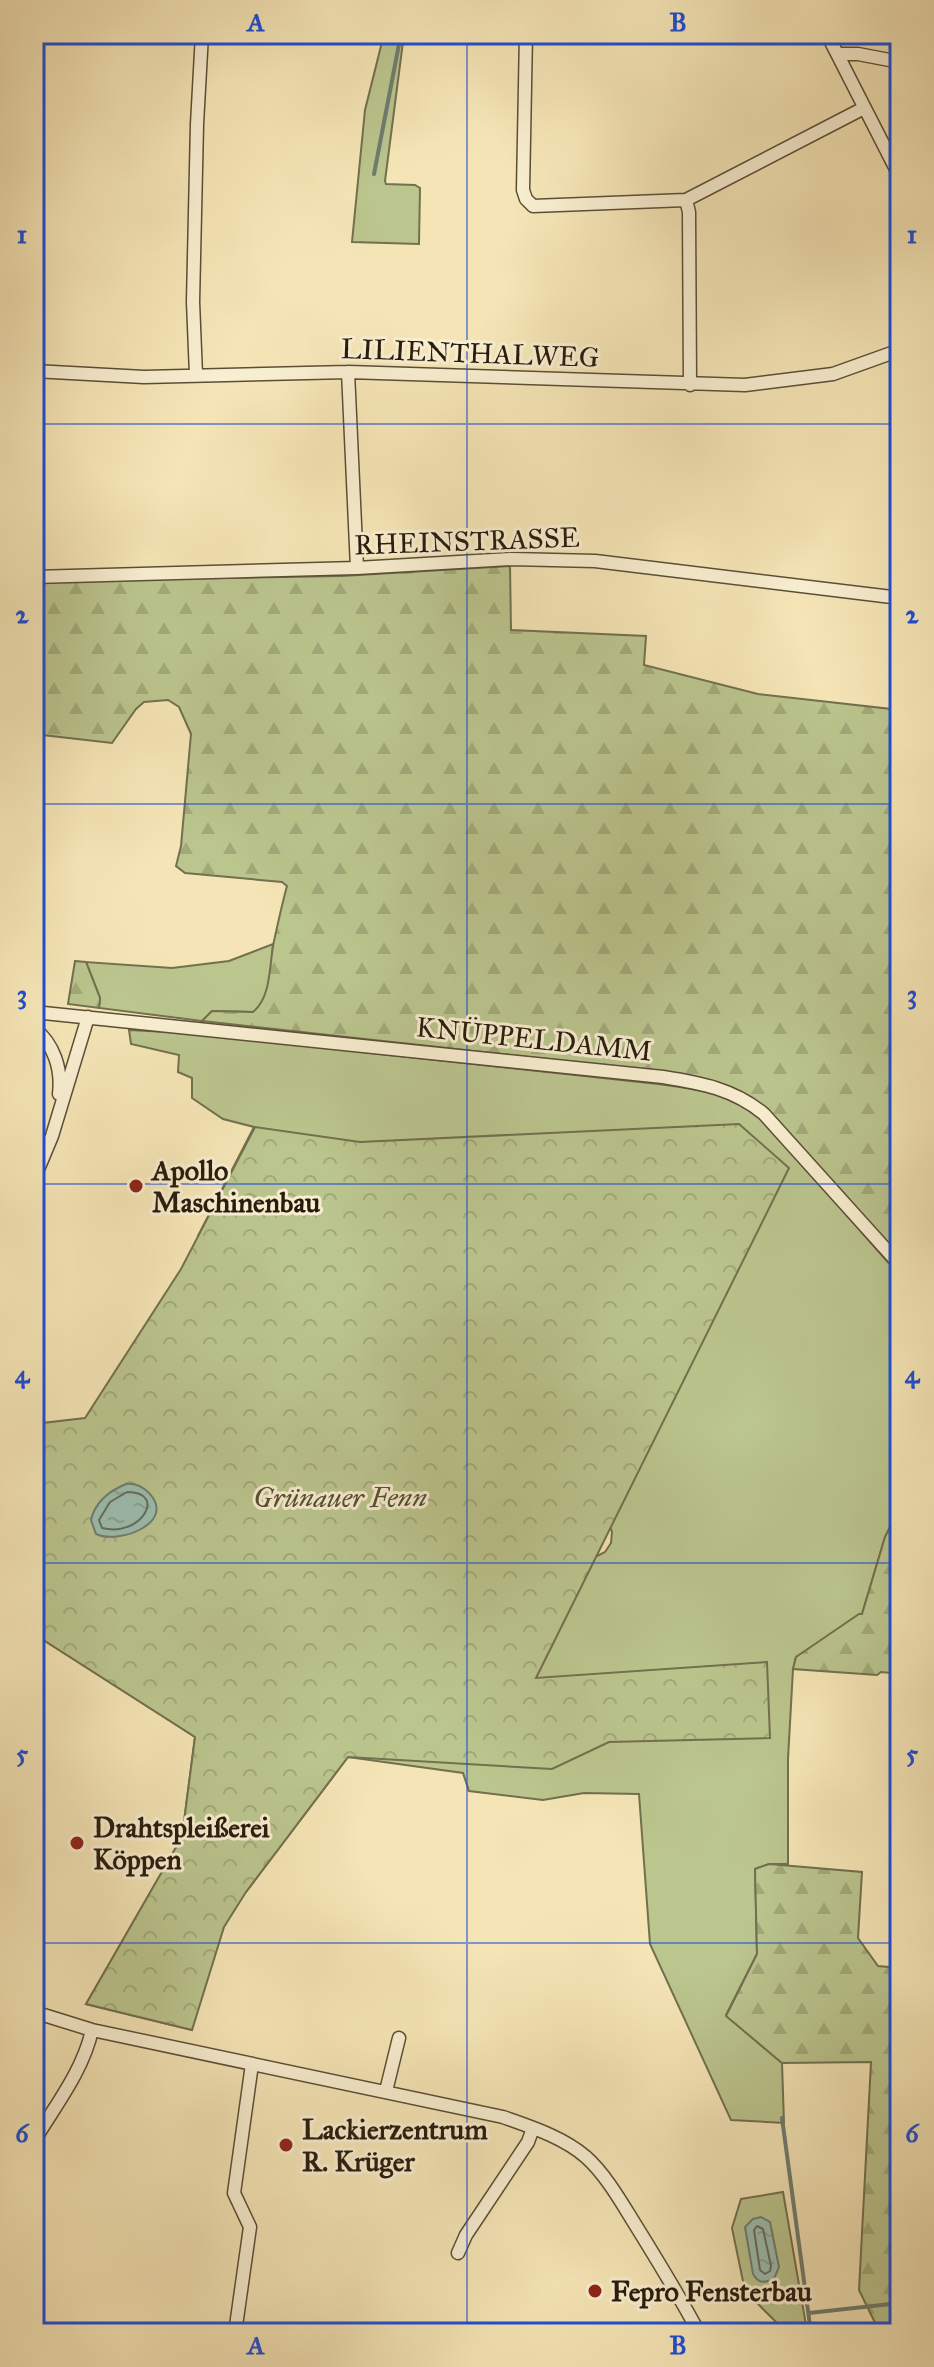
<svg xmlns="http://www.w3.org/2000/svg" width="934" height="2367" viewBox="0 0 934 2367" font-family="'IM FELL Great Primer',serif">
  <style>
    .green { fill: #bbc58e; stroke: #72704e; stroke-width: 2 }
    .forest { fill: url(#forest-firs); stroke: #72704e; stroke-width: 2 }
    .park { fill: url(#park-crowns); stroke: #72704e; stroke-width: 2 }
    .water { fill: url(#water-ripples); stroke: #6e7d6f; stroke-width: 2 }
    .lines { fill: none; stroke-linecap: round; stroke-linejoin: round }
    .shore { stroke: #626d5f; stroke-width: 2 }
    .stream { stroke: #6e7d6f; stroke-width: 4 }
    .street-casing { stroke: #5b4e37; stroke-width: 15 }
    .street { stroke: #f8eed0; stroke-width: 12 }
    .grid { fill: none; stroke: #1d4ed8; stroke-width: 2; stroke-opacity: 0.55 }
    .poi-dot { fill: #8f2418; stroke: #f8eed0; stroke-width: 3 }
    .labels { text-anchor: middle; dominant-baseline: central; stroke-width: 6; stroke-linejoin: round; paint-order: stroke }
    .street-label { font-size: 28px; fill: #281b0d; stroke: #f8eed0 }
    .poi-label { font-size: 28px; font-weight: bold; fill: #281b0d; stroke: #f8eed0; text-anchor: start }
    .park-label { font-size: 28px; font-style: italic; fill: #544e34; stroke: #f8eed0 }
    .neatline { fill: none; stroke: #1d4ed8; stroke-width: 3 }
    .grid-label { font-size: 26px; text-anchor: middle; font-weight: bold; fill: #1d4ed8 }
  </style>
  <defs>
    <pattern id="forest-firs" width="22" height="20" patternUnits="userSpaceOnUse" patternTransform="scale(2)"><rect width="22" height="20" fill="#bbc58e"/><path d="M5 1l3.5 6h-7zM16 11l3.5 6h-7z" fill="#a1a979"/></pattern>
    <pattern id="park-crowns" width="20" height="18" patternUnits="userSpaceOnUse" patternTransform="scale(2)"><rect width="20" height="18" fill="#bbc58e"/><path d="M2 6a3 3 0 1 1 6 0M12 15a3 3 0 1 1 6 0" fill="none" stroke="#a1a979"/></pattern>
    <pattern id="water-ripples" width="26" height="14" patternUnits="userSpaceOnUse" patternTransform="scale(2)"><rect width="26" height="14" fill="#9cbfb1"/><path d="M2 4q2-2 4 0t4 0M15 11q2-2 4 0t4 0" fill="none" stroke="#86a497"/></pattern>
  </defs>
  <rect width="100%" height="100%" fill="#f5e5b6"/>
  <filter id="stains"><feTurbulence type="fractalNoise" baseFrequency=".0025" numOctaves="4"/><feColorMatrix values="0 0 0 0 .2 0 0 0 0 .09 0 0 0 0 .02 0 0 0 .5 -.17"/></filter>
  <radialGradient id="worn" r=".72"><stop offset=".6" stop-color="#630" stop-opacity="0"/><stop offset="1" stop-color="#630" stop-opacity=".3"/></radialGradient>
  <path class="green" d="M384 34H404L385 181 386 184 415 185 420 188 419 244 352 242 365 110Z
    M273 944C271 965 271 998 254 1012L212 1011 202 1021 99 1008 100 998 86 962 172 968 229 961Z
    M129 1030 186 1033 658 1084C704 1090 728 1092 765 1122L900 1276V1507L885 1537 862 1614 796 1657 793 1669 788 1759V1864H769L755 1869 757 1954 726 2015 782 2063 784 2123 731 2120 650 1944 639 1794 584 1793 543 1800 469 1791 463 1773 348 1757 246 1892 206 1891 192 2030 86 2004 182 1837 195 1737 34 1634V1605L512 1600 605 1552 611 1543 612 1532 605 1513 198 1236 254 1127 223 1119 192 1098V1078L178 1072 179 1055 131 1044Z
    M783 2192 806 2325 786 2332 745 2291 732 2228 741 2199Z"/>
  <path class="forest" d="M510 566 511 630 646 636 644 665 758 694 900 710V1259L769 1112C734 1084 708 1079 665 1072L202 1021 212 1011 253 1012C272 997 269 963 274 941 278 923 282 904 287 886L282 882 185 873 176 866 181 846 191 734 179 707 168 700 144 702 136 709 112 743 34 734V581L342 576Z
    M75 961 86 962 100 998 99 1008 68 1004Z
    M900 1507V1674L881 1672 877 1675 793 1669 796 1657 859 1614H862L885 1537Z
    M769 1864 862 1872 858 1938 878 1966 900 1968V2333H880L859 2290 871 2062 782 2063 726 2016 757 1954 755 1869Z"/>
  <path class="park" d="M739 1124 789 1168 536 1678 767 1662 770 1738 609 1742 552 1769 348 1757 246 1892 224 1927 192 2030 86 2004 182 1837 195 1737 34 1634V1424L85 1418 181 1269 255 1127 360 1142Z"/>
  <path class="water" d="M126 1484C135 1483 142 1486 149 1493 177 1522 120 1545 96 1534L91 1520C95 1502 109 1491 126 1484Z
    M761 2217 770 2222 779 2267 774 2279C764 2283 759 2284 753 2274L745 2227 753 2219Z"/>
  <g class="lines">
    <path class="shore" d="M127 1492C168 1492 141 1538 102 1528L99 1520 110 1502Z
      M757 2226 763 2229 771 2266 770 2271 765 2274 760 2270 754 2230Z"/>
    <path class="stream" d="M374 174 401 34
      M782 2118 811 2333
      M809 2313 900 2303"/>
    <g class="street-casing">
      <path id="street" d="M526 34 523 190 526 199 533 206 686 200 864 108
        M827 34 900 177
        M837 54H858L900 62
        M686 200 689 212 690 385
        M34 371 144 377 348 372 745 385 833 374 900 350
        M348 372 357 568
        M196 375 193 302 197 124 202 34
        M34 577 357 568 511 559 595 561 900 598
        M34 1012 663 1077C701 1083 734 1089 764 1114L900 1265
        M34 1028C54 1044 62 1069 59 1094
        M34 1179 52 1136 88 1017
        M34 2012 92 2030 503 2117C531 2127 563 2137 586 2157 605 2174 620 2200 633 2221 656 2258 679 2295 699 2333
        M386 2091 399 2038
        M34 2141C55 2106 83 2071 92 2030
        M458 2253 466 2235 528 2142 533 2128
        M235 2333 250 2227 234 2193 252 2064"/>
    </g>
    <use href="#street" class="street"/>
  </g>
  <path class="grid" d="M467 34V2333M34 424H900M34 804H900M34 1184H900M34 1563H900M34 1943H900"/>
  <g class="poi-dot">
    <circle cx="136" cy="1186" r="8"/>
    <circle cx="77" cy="1843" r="8"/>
    <circle cx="286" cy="2145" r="8"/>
    <circle cx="595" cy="2291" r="8"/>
  </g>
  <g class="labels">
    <g class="street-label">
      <text transform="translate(470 353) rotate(2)">LILIENTHALWEG</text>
      <text transform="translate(467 541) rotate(-2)">RHEINSTRASSE</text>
      <text transform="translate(534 1039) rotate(6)">KNÜPPELDAMM</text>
    </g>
    <g class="poi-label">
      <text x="152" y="1170">Apollo<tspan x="152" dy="32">Maschinenbau</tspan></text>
      <text x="93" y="1827">Drahtspleißerei<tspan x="93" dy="32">Köppen</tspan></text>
      <text x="302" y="2129">Lackierzentrum<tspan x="302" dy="32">R. Krüger</tspan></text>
      <text x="611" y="2291">Fepro Fensterbau</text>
    </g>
    <g class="park-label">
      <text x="340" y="1497">Grünauer Fenn</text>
    </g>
  </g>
  <rect width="934" height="2367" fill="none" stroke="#f5e5b6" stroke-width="88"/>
  <rect x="44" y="44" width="846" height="2279" class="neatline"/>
  <g class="grid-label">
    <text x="256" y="31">A</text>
    <text x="678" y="31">B</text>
    <text x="22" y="243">1</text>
    <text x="912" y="243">1</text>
    <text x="22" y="623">2</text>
    <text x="912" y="623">2</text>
    <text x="22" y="1003">3</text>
    <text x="912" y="1003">3</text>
    <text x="22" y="1383">4</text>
    <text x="912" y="1383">4</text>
    <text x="22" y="1762">5</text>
    <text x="912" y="1762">5</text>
    <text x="22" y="2142">6</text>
    <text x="912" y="2142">6</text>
    <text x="256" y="2354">A</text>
    <text x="678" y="2354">B</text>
  </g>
  <rect width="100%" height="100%" filter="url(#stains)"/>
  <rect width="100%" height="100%" fill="url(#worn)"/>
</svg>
